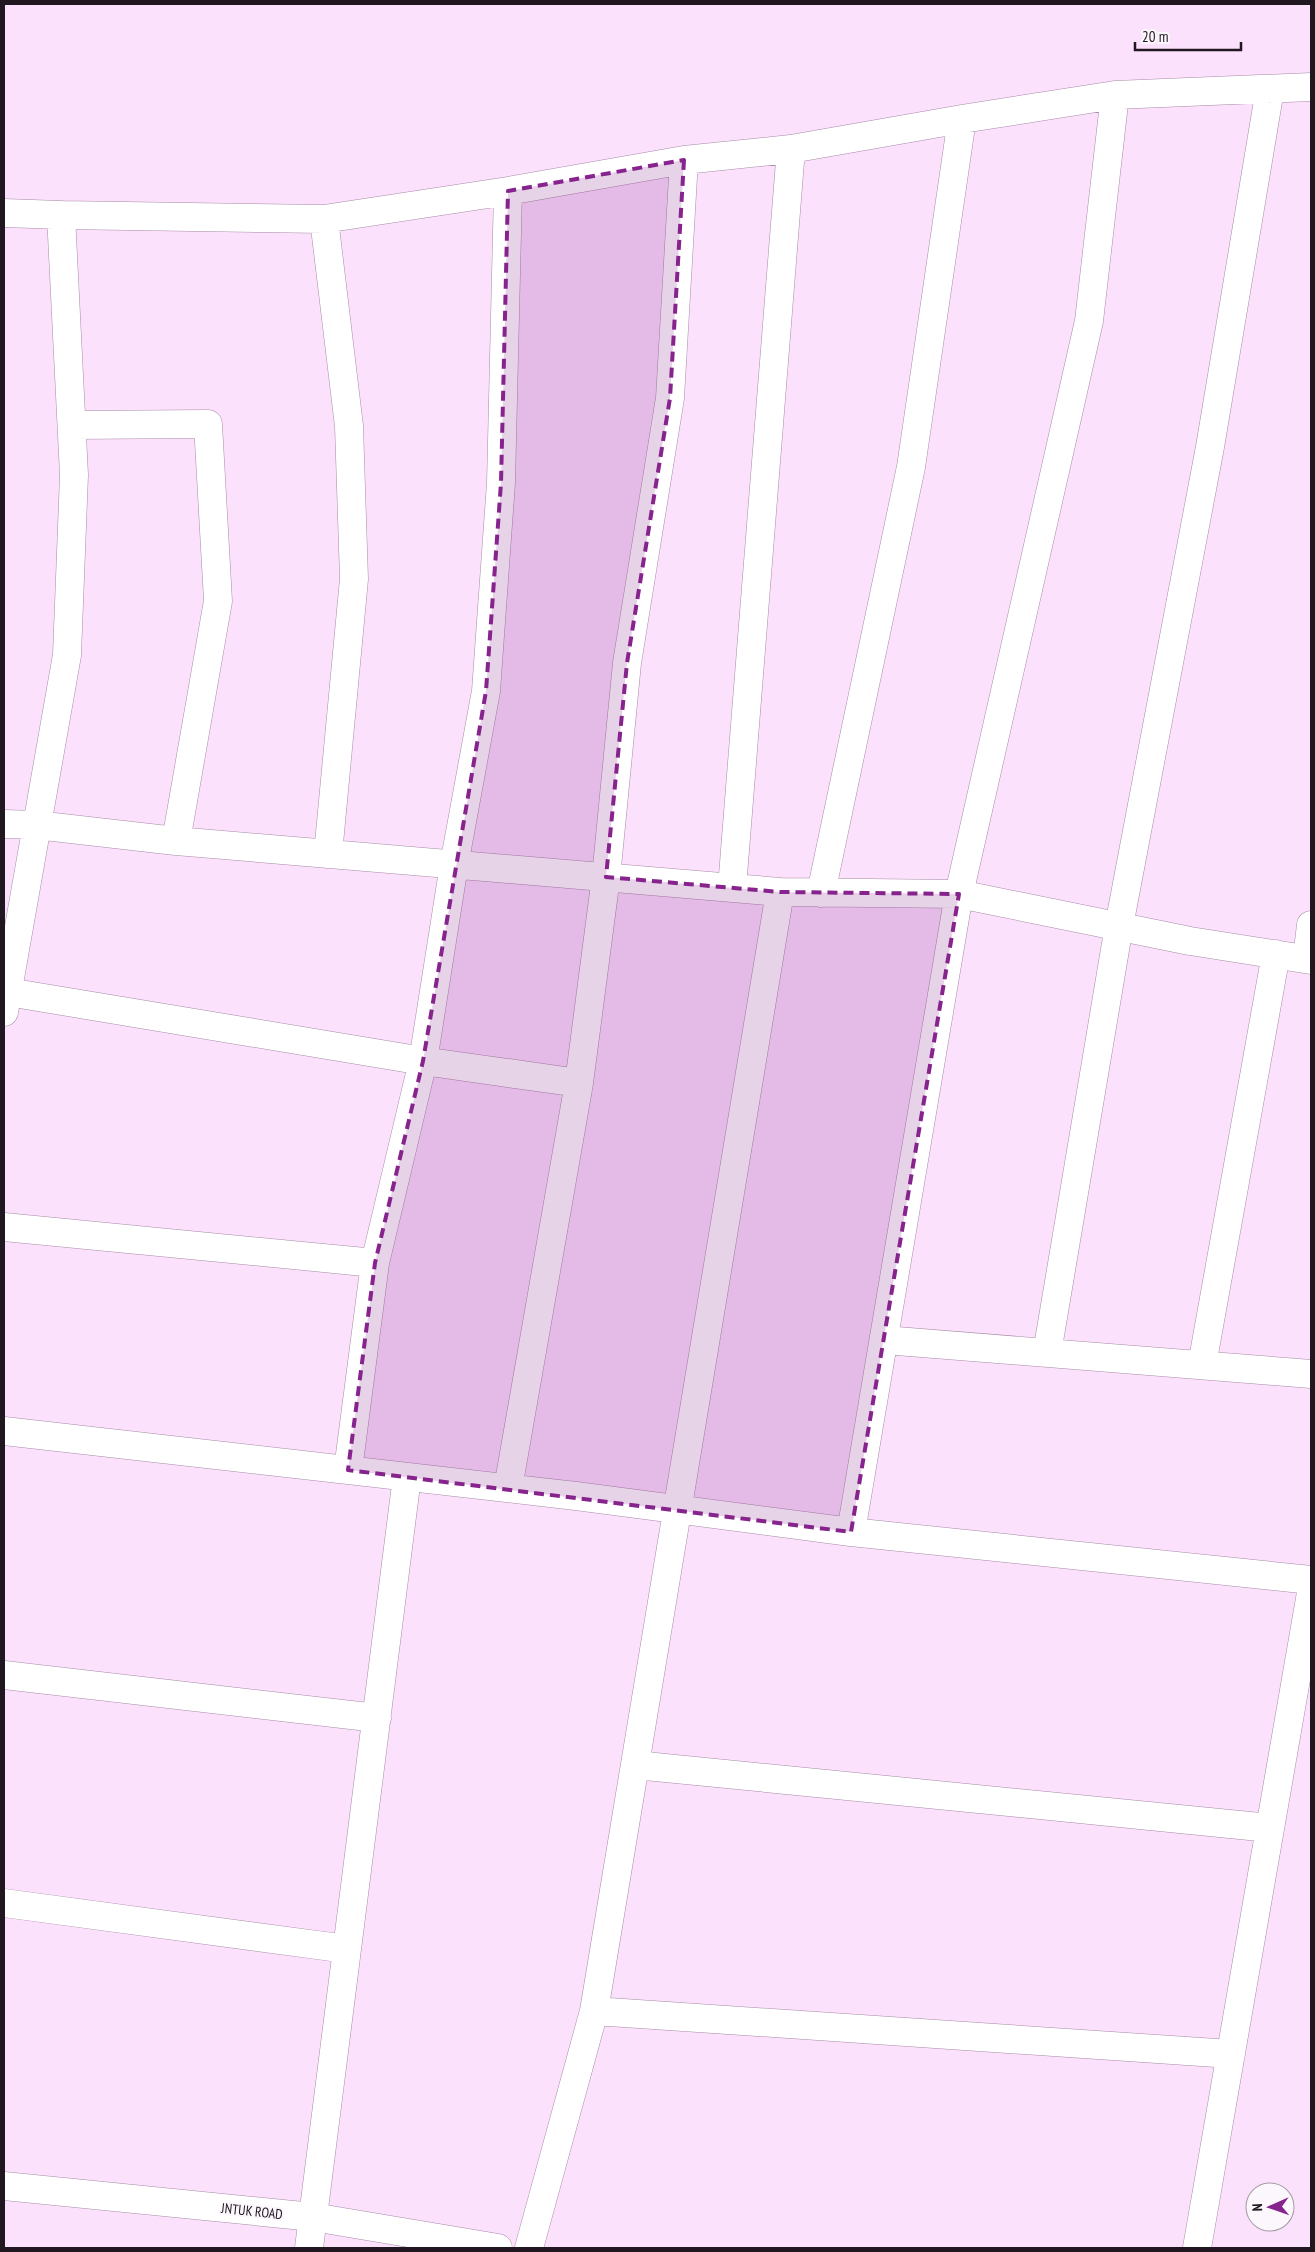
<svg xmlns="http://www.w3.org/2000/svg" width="1315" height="2252" viewBox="0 0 1315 2252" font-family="'PT Sans Narrow',sans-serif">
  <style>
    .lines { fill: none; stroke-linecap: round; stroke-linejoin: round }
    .minor-casing { stroke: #a68ca6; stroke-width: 29 }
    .tertiary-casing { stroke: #a68ca6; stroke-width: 29 }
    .minor { stroke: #fff; stroke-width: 28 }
    .tertiary { stroke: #fff; stroke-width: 28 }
    .marked { fill: #86238c; fill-opacity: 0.2; stroke: #86238c; stroke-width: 4; stroke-dasharray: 10 6; stroke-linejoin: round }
    .labels { text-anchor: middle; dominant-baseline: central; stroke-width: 4; stroke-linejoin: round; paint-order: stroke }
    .street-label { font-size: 14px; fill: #211721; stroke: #fcf7fc }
  </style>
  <rect width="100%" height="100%" fill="#fce1fd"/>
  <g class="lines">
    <g class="minor-casing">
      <path id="minor" d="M4 213 61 215
        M324 219 349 426 354 579 328 854
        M72 425 208 424 218 601 176 841
        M4 824 36 825 176 841 780 892 594 2011 529 2248
        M732 888 791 149
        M780 892 959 894 1190 941 1311 960
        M821 893 911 467 962 119
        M1307 959 1311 925
        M8 992 423 1061 579 1083
        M4 1012 67 655 74 475 61 215 324 219 508 191 684 160 791 149 962 119 1115 95 1311 87
        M4 1227 375 1263
        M884 1340 1311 1374
        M1047 1353 1119 926 1210 447 1270 89
        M1202 1365 1276 954
        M4 1431 576 1496 851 1532 1311 1580
        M348 1470 375 1263 423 1061 454 865 486 691 501 483 508 191
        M508 1488 579 1083 606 877 627 663 670 398 684 160
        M851 1532 959 894 1089 321 1115 95
        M4 1675 377 1718
        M635 1765 1270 1828
        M4 1903 347 1949
        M594 2011 1231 2054
        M309 2248 407 1477
        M1197 2248 1311 1593"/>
    </g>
    <g class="tertiary-casing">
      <path id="tertiary" d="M4 2186 313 2217 498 2248"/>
    </g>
    <use href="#minor" class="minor"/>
    <use href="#tertiary" class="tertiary"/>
  </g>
  <path class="marked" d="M684 160 670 398 627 663 606 877 780 892 959 894 851 1532 348 1470 375 1263 423 1061 486 691 501 483 508 191Z"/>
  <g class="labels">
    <g class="street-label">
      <text transform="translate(252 2211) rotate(6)">JNTUK ROAD</text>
    </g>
  </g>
  <rect width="1315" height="2252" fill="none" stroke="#211721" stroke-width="10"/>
  <g transform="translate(1270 2207) rotate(268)"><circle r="24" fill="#fcf7fc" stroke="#a49da4"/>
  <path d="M0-4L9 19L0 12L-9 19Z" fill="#86238c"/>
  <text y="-8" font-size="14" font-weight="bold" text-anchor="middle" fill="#211721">N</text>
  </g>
  <path d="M1135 42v8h106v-8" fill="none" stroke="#211721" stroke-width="2.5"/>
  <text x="1142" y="42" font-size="15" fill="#211721" stroke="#fcf7fc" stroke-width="4" paint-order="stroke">20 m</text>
</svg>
